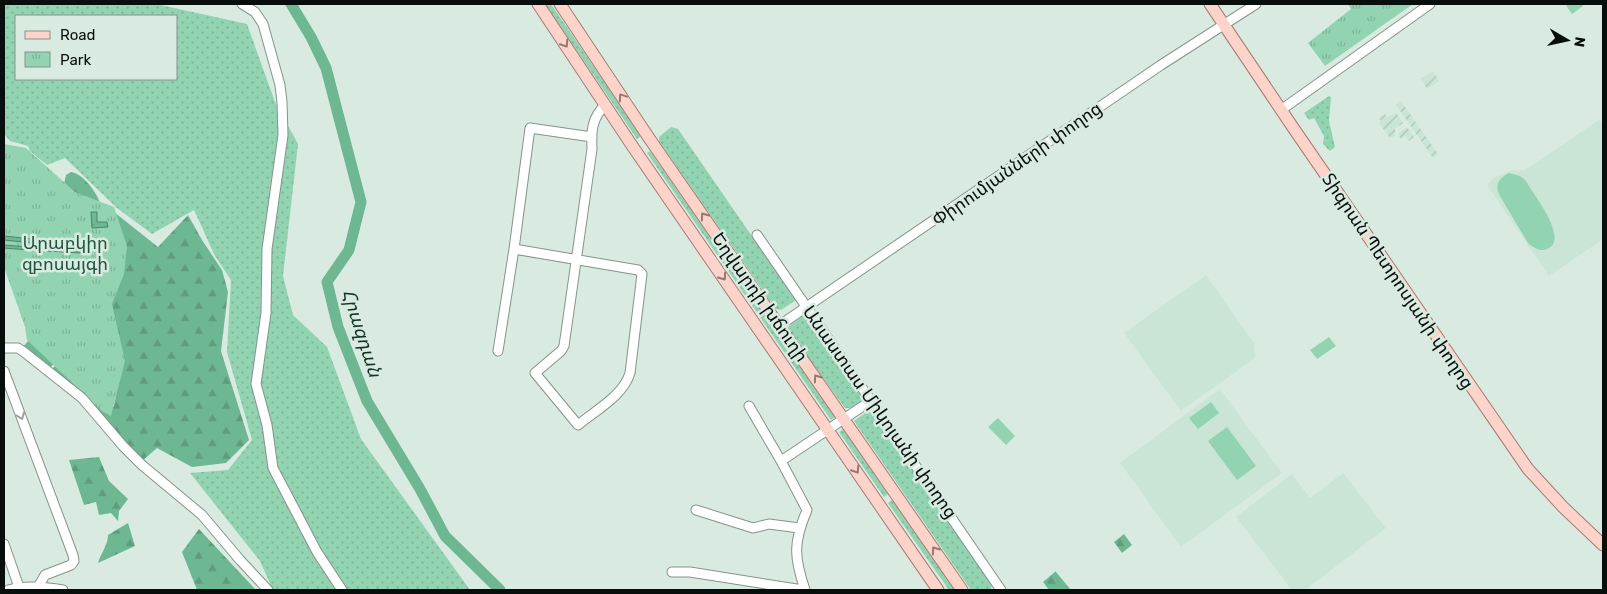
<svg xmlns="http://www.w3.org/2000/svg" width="1607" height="594" viewBox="0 0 1607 594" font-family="Rubik,'Noto Sans Armenian',sans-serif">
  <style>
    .built { fill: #cae5d6 }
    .industrial { fill: url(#industrial-furrows) }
    .grass { fill: url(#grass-dots); fill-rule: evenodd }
    .forest { fill: url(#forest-firs) }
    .park { fill: url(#park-tufts) }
    .pitch { fill: #92d3b2 }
    .water { fill: url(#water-ripples); stroke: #4f846a }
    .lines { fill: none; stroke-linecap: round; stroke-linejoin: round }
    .river { stroke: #6db793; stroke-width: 11 }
    .minor-casing { stroke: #83948b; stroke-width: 11 }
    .major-casing { stroke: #a77b70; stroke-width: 13 }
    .minor { stroke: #fff; stroke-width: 9 }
    .major { stroke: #fed3ca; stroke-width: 11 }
    .oneway { stroke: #8f7a74 }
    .oneway2 { stroke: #9c9f9d }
    .labels { text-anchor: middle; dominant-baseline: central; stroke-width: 5; stroke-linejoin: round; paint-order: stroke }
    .street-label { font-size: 18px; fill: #080e0b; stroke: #d9ebe1 }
    .park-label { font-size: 18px; fill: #1d563e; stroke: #d9ebe1 }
    .water-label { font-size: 19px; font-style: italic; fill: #123324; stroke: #d9ebe1 }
  </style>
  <defs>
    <pattern id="industrial-furrows" width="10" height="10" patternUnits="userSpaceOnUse" patternTransform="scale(1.25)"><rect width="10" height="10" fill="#cae5d6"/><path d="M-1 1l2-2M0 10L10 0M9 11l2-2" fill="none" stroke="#acc3b6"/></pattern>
    <pattern id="grass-dots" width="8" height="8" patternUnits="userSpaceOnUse" patternTransform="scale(1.25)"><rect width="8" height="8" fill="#92d3b2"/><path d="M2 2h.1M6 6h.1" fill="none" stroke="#7cb498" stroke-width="1.8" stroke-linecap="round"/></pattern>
    <pattern id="forest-firs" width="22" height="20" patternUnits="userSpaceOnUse" patternTransform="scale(1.25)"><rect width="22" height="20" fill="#6eb793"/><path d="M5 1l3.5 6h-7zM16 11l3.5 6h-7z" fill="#5e9c7d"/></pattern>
    <pattern id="park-tufts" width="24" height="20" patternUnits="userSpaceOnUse" patternTransform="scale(1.25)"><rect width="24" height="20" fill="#92d3b2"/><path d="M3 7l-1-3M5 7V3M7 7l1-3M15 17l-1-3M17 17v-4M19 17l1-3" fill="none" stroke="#7cb498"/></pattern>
    <pattern id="water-ripples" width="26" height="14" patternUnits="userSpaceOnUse" patternTransform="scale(1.25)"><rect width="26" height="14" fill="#6db793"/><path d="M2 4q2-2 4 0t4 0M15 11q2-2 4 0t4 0" fill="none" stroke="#5d9c7d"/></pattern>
  </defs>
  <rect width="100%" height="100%" fill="#d9ebe1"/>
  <path class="built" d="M1600 119 1603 124V239L1549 276 1487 185 1493 178 1510 171 1525 170Z
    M1206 275 1254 343 1255 358 1181 411 1124 333Z
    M1220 389 1282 473 1181 547 1120 463Z
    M1343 473 1386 528 1305 590H1292L1236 517 1292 474 1310 498Z"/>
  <path class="industrial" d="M1433 71 1439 81 1427 89 1421 79Z
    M1401 101 1438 154 1433 158 1396 105Z
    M1396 113 1403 123 1395 128V136L1390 138 1379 123 1381 121 1379 118 1385 114 1387 117Z
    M1407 127 1414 137 1409 141 1405 136 1401 139 1398 134Z"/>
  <path class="grass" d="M4 4H156L247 24 275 102 298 144 283 276 293 315 327 347 361 439 470 590H273L260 561 190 473 228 470 252 440 227 352 231 280 215 256 194 210 152 234 117 208 65 158 47 165 30 151 28 146 10 141 4 134ZM16 16H176V79H16Z
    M545 4H551L641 136 637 139Z
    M1329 96 1331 97 1329 121 1335 147 1330 151 1323 144 1324 136 1314 118 1309 120 1304 113Z
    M671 127 678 129 796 300 781 310 776 309 659 141V137Z
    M650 151 835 417 831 420 647 153Z
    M804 315 863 396 862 401 852 408H845L789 331V326Z
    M872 408 992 584 991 590H971L854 421Z
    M843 429 888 494 884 497 839 432Z
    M892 500 955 590H949L888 503Z"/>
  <path class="forest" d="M71 172C84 174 97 193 101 205L90 201 88 197 80 196 64 184 66 175Z
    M114 212 158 247 188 215 202 240 222 270 228 292 221 351 249 440 226 463 192 467 157 448 142 461 92 407 96 403 110 411 114 406 121 366 110 304Z
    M29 340 54 364 49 368 22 348Z
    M56 365 94 402 90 405 52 369Z
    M99 457 109 481 128 499 119 511 118 521 111 513 99 515 96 502 84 505 69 460Z
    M128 523 135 546 98 563C101 553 108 545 108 535Z
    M199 529 256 590H197L182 552Z
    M1124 534 1132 545 1122 553 1114 542Z
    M1056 571V572L1071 590H1049L1043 582Z"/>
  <path class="park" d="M1348 4H1413L1325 66 1308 43 1351 9Z
    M4 144 26 148 75 192 114 207 127 246 124 274 112 304 125 361 111 416 102 411 27 340 25 327 4 267Z"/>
  <path class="pitch" d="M1565 4H1582L1583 6 1572 14Z
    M1509 173 1520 176 1526 181C1533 194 1568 237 1549 248 1541 253 1534 248 1528 243L1500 196C1494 185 1499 178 1509 173Z
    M1329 337 1336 346 1317 359 1310 350Z
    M1211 402 1219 413 1198 429 1189 418Z
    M998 418 1015 436 1006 445 988 427Z
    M1227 427 1256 466 1237 480 1208 441Z"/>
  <path class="water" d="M91 212H97V222H107L108 227 92 228Z
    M4 236 42 240V244L4 240Z
    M47 241 81 244V247L47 244Z
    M4 245 41 248V251L4 248Z
    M47 248 81 250V253L47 251Z"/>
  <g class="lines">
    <path class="river" d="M291 4 311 37 326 68 361 202 349 250 327 282 338 327 367 401 420 489 445 536 500 590"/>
    <g class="minor-casing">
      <path id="minor" d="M242 4 255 12 263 24 280 85 282 102 283 135 267 249 266 313 256 384 267 425 273 468 317 552 342 590
        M1281 110 1430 4
        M757 235 1001 590
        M514 249 530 128 592 137
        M780 325 1161 65 1256 4
        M4 348H18L24 352 82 398 123 446 142 465 202 515 240 560 268 590
        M498 351 514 249 638 270 642 274 630 373C623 396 596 410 578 425L535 373 561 351 564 346 592 149C591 131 592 118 605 105
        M4 371 73 555 74 561 71 565 45 575 38 587
        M749 406 781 461
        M696 510 753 528 769 524 799 528
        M4 544 19 587
        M672 572H690L803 590
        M8 590C27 585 45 587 63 590
        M805 590C794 557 793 543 807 510L781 461 872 400"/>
    </g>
    <g class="major-casing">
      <path id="major" d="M538 4 633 147 938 590
        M560 4 649 138 962 590
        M1210 4 1294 129 1528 469 1563 507 1603 545"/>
    </g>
    <use href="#minor" class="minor"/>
    <use href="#major" class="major"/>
  </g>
  <defs><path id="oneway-chevron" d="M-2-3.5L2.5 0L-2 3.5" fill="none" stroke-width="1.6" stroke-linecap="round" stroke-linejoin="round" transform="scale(1.25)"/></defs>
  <g class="oneway">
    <use href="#oneway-chevron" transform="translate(565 44) rotate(57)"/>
    <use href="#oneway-chevron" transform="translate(622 97) rotate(-124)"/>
    <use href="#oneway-chevron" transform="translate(704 216) rotate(-125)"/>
    <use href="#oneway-chevron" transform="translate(723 277) rotate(55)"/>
    <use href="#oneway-chevron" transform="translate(817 378) rotate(-125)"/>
    <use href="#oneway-chevron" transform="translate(856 470) rotate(57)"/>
    <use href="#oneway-chevron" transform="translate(935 550) rotate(-125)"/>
  </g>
  <use class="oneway2" href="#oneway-chevron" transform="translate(21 416) rotate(69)"/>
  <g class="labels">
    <g class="street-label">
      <text transform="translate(1017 164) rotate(-35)">Փիրումյանների փողոց</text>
      <text transform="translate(1398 281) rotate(56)">Տիգրան Պետրոսյանի փողոց</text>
      <text transform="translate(760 297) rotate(55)">Եղվարդի խճուղի</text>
      <text transform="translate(880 412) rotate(55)">Անաստաս Միկոյանի փողոց</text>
    </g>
    <g class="park-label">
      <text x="65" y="243">Արաբկիր<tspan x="65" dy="21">զբոսայգի</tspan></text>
    </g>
    <g class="water-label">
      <text transform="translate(362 333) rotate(72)">Հրազդան</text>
    </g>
  </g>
  <rect width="1607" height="594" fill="none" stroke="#080e0b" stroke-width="10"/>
  <rect x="15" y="15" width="162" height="65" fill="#d9ebe1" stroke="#85938b"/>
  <rect x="25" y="31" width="25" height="8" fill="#fed3ca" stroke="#85938b"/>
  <text x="60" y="40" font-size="15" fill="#080e0b">Road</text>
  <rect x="25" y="52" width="25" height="15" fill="url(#park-tufts)" stroke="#85938b"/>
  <text x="60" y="65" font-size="15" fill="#080e0b">Park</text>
  <g transform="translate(1567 40) rotate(99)" stroke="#d9ebe1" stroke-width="4" paint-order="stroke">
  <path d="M0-4L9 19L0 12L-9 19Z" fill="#080e0b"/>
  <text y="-8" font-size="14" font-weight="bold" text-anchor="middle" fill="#080e0b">N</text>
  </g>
</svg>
